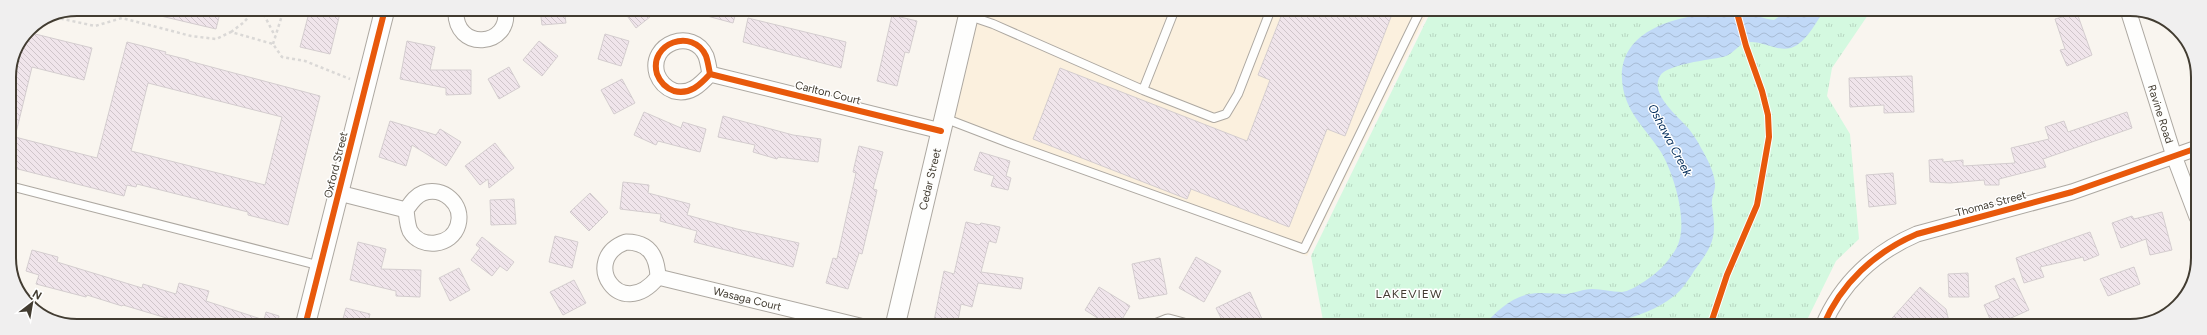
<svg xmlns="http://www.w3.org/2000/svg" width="2207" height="335" viewBox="0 0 2207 335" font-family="Figtree,sans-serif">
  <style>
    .built { fill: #fbf0de }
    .park { fill: url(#park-tufts) }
    .water { fill: url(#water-waves) }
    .building { fill: url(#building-back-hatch); stroke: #d4cdcf; fill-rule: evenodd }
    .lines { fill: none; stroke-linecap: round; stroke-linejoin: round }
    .service-casing { stroke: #ada8a1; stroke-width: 10 }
    .minor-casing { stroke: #ada8a1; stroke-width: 17 }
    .tertiary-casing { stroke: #ada8a1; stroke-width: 21 }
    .path { stroke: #dad8d6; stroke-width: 2.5; stroke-dasharray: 3 3; stroke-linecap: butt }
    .service { stroke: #fefefd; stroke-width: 8 }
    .minor { stroke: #fefefd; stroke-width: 15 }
    .tertiary { stroke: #fefefd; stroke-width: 19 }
    .cycleway-casing { stroke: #fff; stroke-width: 8 }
    .cycleway { stroke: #e8590c; stroke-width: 6 }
    .labels { text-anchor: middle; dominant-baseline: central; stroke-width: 3; stroke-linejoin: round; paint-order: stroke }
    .street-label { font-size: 11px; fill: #423c31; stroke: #fff }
    .water-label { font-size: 12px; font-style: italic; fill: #032d5b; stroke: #fff }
    .neighbourhood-label { font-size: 12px; letter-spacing: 1px; fill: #423c31; stroke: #fff }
    .rim { fill: none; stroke: #423c31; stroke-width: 2 }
  </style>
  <defs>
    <pattern id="park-tufts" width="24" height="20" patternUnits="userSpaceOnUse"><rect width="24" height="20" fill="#d4f9e0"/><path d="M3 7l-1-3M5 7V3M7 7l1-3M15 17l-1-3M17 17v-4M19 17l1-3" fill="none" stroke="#b7d6c1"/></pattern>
    <pattern id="water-waves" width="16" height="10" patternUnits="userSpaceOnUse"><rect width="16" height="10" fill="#c1d9f7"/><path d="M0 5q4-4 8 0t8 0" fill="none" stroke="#a7bbd4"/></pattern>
    <pattern id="building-back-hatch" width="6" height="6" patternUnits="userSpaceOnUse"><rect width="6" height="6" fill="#f0e5eb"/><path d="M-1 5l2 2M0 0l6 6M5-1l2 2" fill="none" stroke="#cfc5ca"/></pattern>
  </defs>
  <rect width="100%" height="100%" fill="#f9f5ef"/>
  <path class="built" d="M923 9H1429L1307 256 953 120 973 22Z"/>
  <path class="park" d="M1432 9H1875L1870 12 1832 68 1827 96 1850 134 1859 239 1836 261 1804 326H1324L1311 256Z"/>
  <path class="water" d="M1784 9H1825C1817 21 1809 37 1797 45 1782 55 1767 42 1751 42 1738 42 1735 54 1723 57 1709 60 1667 64 1660 76 1649 94 1679 117 1689 129 1693 135 1698 141 1701 148 1707 158 1716 175 1715 187 1714 194 1711 198 1712 206 1717 238 1713 245 1694 271 1689 279 1682 290 1674 296 1625 335 1543 326 1483 326 1496 312 1510 298 1529 294 1541 292 1554 294 1566 294 1575 293 1583 289 1592 289 1602 289 1612 292 1622 292 1633 291 1658 273 1665 264 1669 259 1674 253 1677 247 1689 223 1674 174 1661 152 1647 130 1628 115 1623 88 1611 22 1698 10 1745 14 1755 14 1764 19 1774 20L1780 16Z"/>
  <path class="building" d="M149 9H221L216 29 148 13Z
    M310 9H341L330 54 300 47Z
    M540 9H564L566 23 542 25Z
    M622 9H660L636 28Z
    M697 9H737L733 23 696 13Z
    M1284 9H1394L1345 136 1327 129 1289 227 1191 189 1187 199 1033 139 1060 68 1247 141 1270 80 1258 75Z
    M2077 13 2092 55 2067 66 2060 50 2065 49 2055 19Z
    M892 15 917 21 909 53 905 52 897 86 877 81Z
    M748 18 846 42 841 68 743 42Z
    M27 32 92 48 84 80 32 67 15 137 97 158 127 42 166 52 165 54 189 60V61L320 96 288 225 248 215V212L137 184 136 187 127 185 124 196 10 167 9 76 14 51ZM148 83 282 117 265 185 131 151Z
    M605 34 629 41 621 66 598 59Z
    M407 41 435 47 430 70H471V94L446 95V88L400 79Z
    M539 41 558 56 542 76 523 60Z
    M509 67 520 87 499 99 488 79Z
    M1912 76 1914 112 1884 113V105L1850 107 1849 78Z
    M622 79 635 103 614 114 601 90Z
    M644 112 681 128 683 122 706 129 700 152 658 141 656 145 634 135Z
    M2127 112 2132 128 2043 159 2046 167 1999 179V185H1985L1984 180 1950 183 1930 182 1929 160 1943 159V162L1963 160V166L2015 163 2011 148 2049 139 2045 127 2064 121 2068 132Z
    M723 116 793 135 821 139 818 162 778 157 777 159 753 152 755 145 718 137Z
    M390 121 436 135 440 129 461 142 446 166 412 145 406 166 379 157Z
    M495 143 514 168 489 188 488 179 480 185 465 166Z
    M859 146 883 152 873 189 877 190 862 254 859 253 848 289 826 283 833 258 837 259 856 173 853 172Z
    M980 152 1010 161 1006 176 1011 178 1008 190 991 186 994 176 974 170Z
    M1893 173 1896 204 1869 207 1866 175Z
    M623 182 649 185 648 193 690 204 687 215 737 229 799 243 793 267 694 242 697 231 660 221 661 214 620 209Z
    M590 193 608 212 589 231 570 212Z
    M514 199 516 224 491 225 490 200Z
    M2162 212 2172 250 2150 255 2146 239 2121 248 2112 223 2132 216 2134 219Z
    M966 222 979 225 981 223 1000 227 996 243 989 241 981 272 1023 278 1021 289 978 283 972 307 961 304 957 326H933L944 271 954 274Z
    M2090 232 2099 255 2084 261 2083 257 2040 267 2044 277 2024 283 2016 258Z
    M555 236 578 242 572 268 549 262Z
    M482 237 514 262 507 271 500 266 492 276 471 260 480 248 476 245Z
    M358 242 386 249 381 269 421 270 420 297 396 296V291L350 280Z
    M32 250 58 257 57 262 142 288 143 284 176 294 179 283 209 291 206 301 264 320 266 312 279 316 277 326 190 325 123 305 122 306 87 295 86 297 36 284 39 275 26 271Z
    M1196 257 1221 271 1204 302 1179 288Z
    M1160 258 1167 294 1139 299 1132 264Z
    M2134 267 2140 284 2108 296 2100 279Z
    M459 268 470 290 450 301 439 278Z
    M1968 273 1969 297H1949L1948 274Z
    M2014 278 2029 310 1993 326 1984 305 2000 298 1995 286Z
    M574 280 586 303 563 315 550 292Z
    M1099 287 1130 306 1118 326H1110L1085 310Z
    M1920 287 1946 309 1950 326H1885Z
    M1250 292 1262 319 1247 326H1225L1216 308Z
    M346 308 370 314 367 326H341Z"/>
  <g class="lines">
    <g class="service-casing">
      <path id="service" d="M949 9 993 24 1143 90 1214 118 1226 114 1238 94 1271 9
        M1143 90 1175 9
        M944 118 1009 143 1304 249 1421 9
        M10 186 321 266"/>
    </g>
    <g class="minor-casing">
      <g id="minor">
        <path d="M456 9C453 53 513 47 505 9"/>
        <path id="s1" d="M2128 10 2174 156 2197 217"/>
        <path d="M710 74C700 85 690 95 674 91 666 88 660 82 657 74 648 43 693 27 706 56 708 62 709 69 710 74L941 131"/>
        <path d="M339 193 406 210C411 203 415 196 423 193 443 186 464 204 458 225 452 246 421 250 410 231 407 224 407 217 406 210"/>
        <path d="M626 242C649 242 657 256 658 277 620 324 579 259 626 242Z"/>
        <path id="s2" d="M658 277 860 326"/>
        <path d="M1158 326 1168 322 1183 326"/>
        <path d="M1823 326C1841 283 1875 252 1917 234L2072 192 2197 148"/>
      </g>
    </g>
    <g class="tertiary-casing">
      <g id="tertiary">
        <path d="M305 326 385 9"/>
        <path id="s3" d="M895 326 970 9"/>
      </g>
    </g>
    <path class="path" d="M261 9 275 36
      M49 16 95 26 122 18 191 36 216 39 231 32 273 44 282 57 305 61 350 79
      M231 32 243 23 256 9
      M273 44 284 9"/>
    <use href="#service" class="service"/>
    <use href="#minor" class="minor"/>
    <use href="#tertiary" class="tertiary"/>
    <g class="cycleway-casing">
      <path id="cycleway" d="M710 74C700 85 690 95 674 91 666 88 660 82 657 74 648 43 693 27 706 56 708 62 709 69 710 74L941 131
        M305 326 385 9
        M1710 326 1727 275 1757 205 1769 137 1768 115 1762 91 1746 46 1736 9
        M1823 326C1841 283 1875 252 1917 234L2072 192 2197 148"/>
    </g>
    <use href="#cycleway" class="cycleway"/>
  </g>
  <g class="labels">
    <g class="street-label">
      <text transform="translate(828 93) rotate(14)">Carlton Court</text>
      <text stroke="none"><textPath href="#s1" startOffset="109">Ravine Road</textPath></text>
      <text transform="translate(336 165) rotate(-76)">Oxford Street</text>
      <text stroke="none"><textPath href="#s3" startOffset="151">Cedar Street</textPath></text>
      <text transform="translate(1991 204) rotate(-15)">Thomas Street</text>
      <text stroke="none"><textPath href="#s2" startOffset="92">Wasaga Court</textPath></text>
    </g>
    <g class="water-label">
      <text transform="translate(1670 140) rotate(62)">Oshawa Creek</text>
    </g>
    <g class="neighbourhood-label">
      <text x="1409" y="294">LAKEVIEW</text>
    </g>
  </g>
  <path d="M0 0H2207V335H0ZM77 16H2130A61 61 0 0 1 2191 77V258A61 61 0 0 1 2130 319H77A61 61 0 0 1 16 258V77A61 61 0 0 1 77 16Z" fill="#f0efef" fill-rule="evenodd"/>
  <path class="rim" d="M77 16H2130A61 61 0 0 1 2191 77V258A61 61 0 0 1 2130 319H77A61 61 0 0 1 16 258V77A61 61 0 0 1 77 16Z"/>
  <g transform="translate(32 303) rotate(31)" stroke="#ffffff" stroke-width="3" paint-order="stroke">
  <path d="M0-3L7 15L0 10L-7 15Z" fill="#423c31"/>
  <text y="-6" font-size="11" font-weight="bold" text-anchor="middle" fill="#423c31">N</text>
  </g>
</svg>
